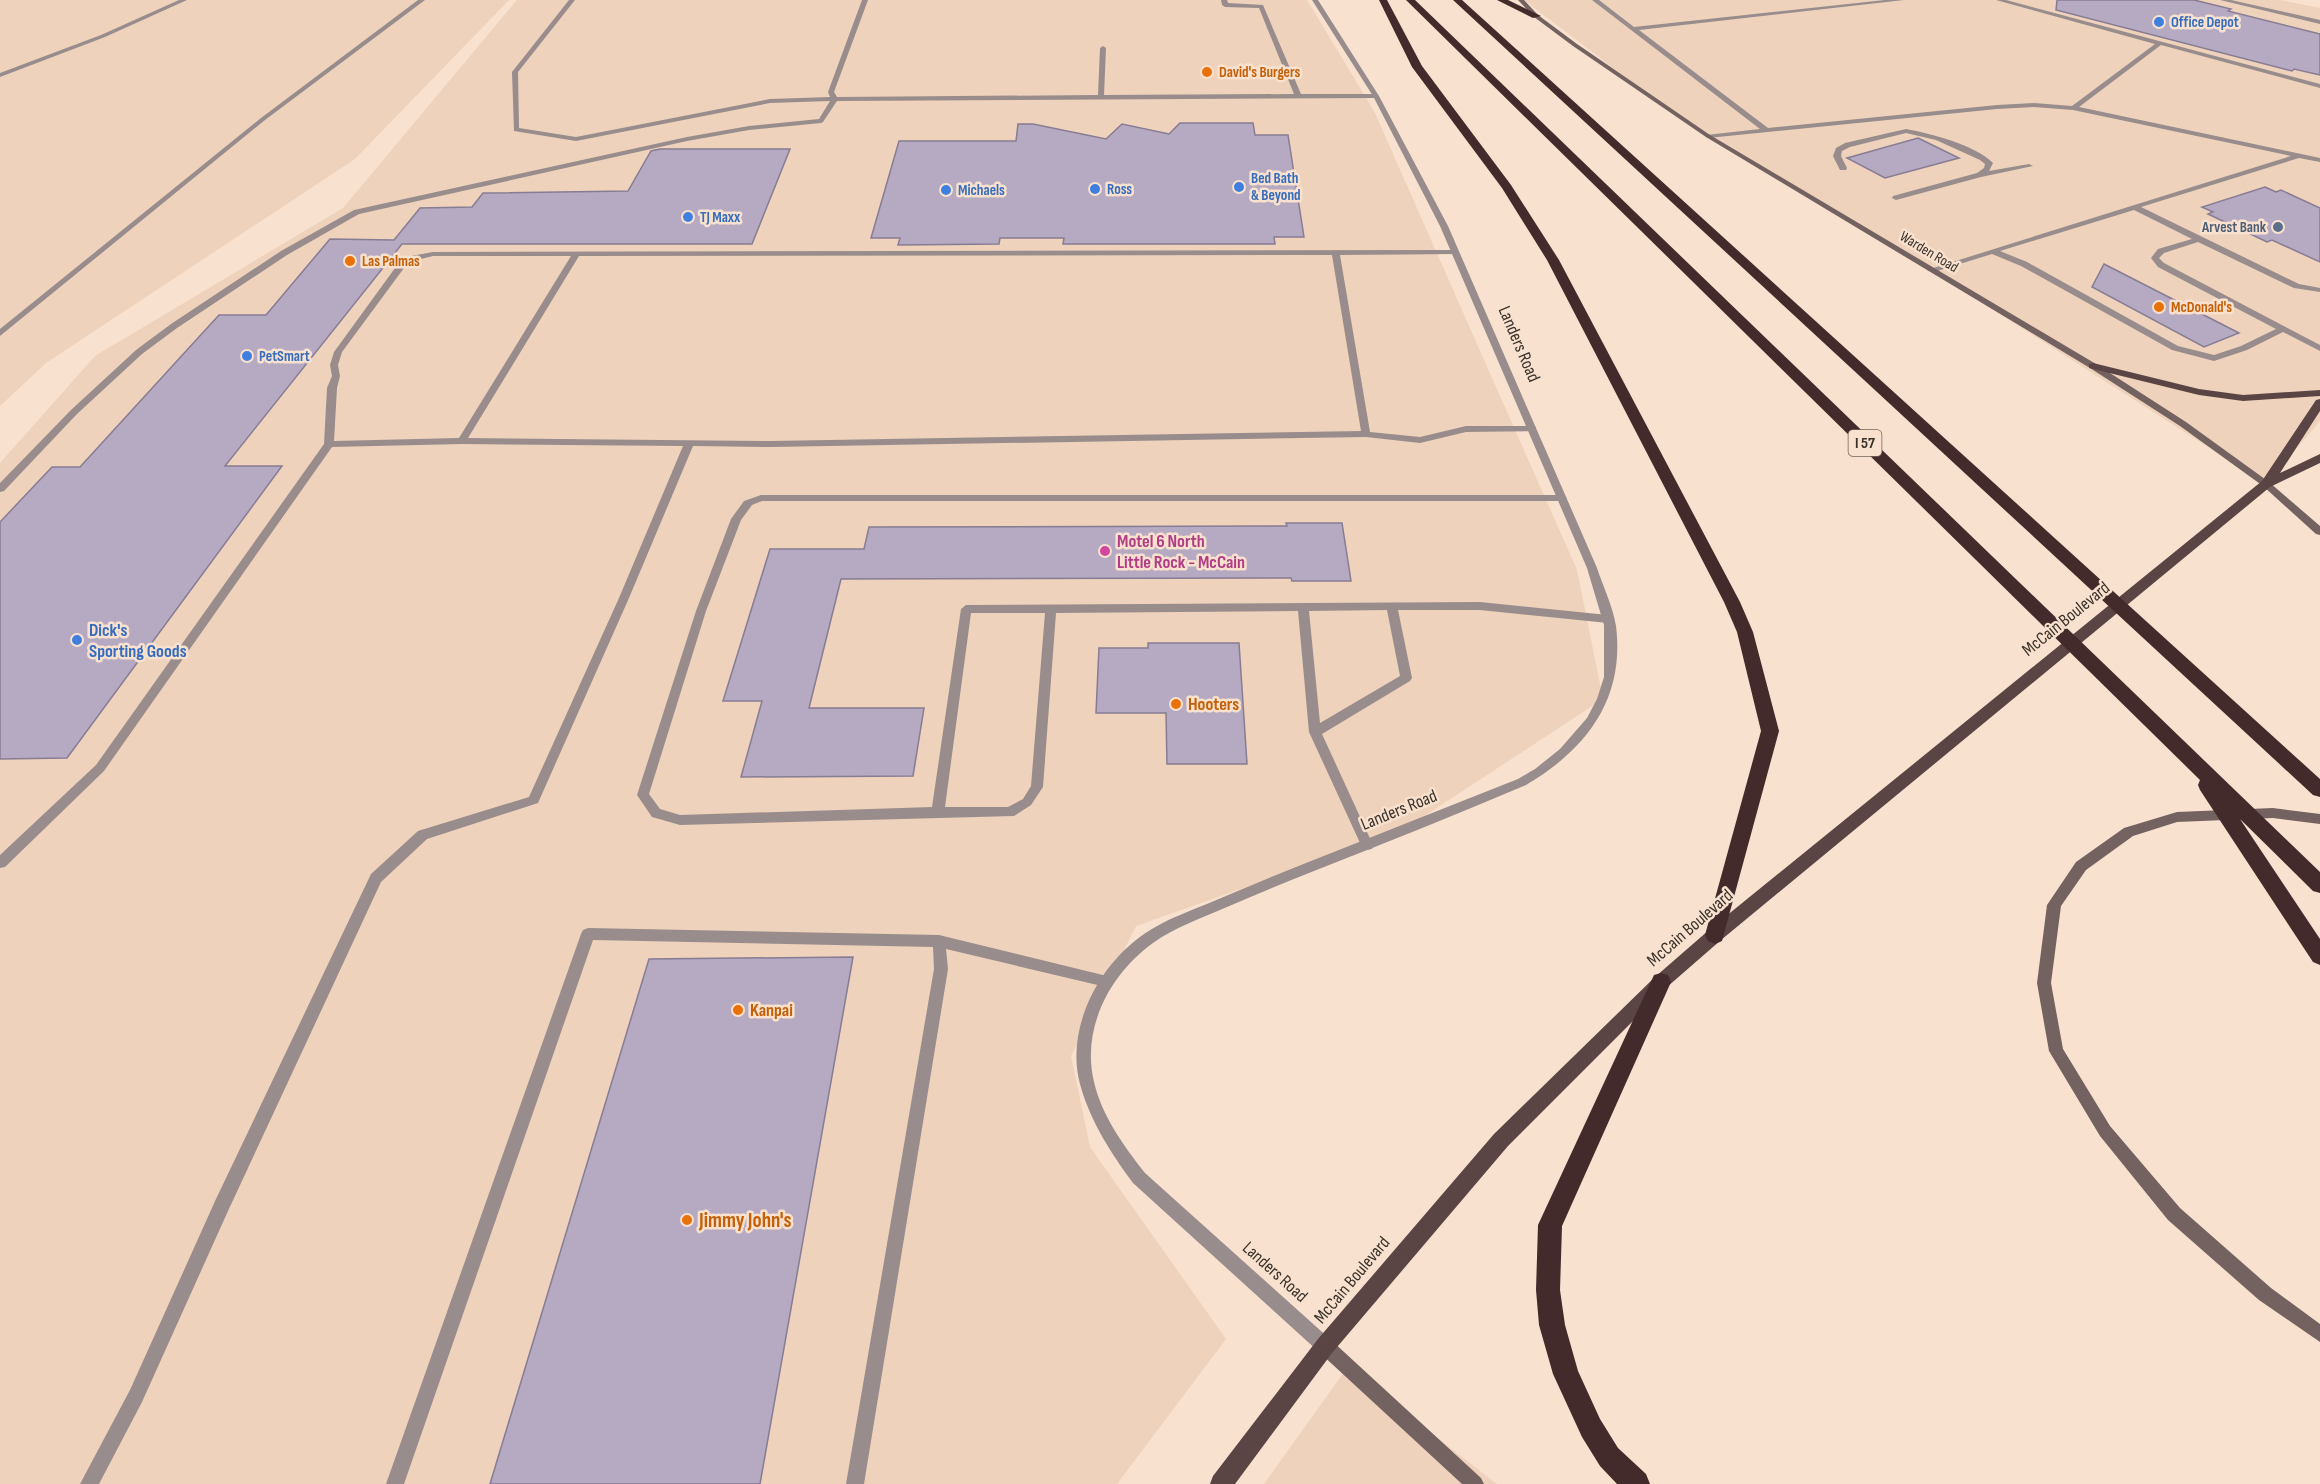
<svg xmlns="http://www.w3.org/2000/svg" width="2320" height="1484" viewBox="0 0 2320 1484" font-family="'Sofia Sans Condensed',sans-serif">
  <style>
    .built { fill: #eed2bb }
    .building { fill: #b5aac2; stroke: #877c93; stroke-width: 1.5 }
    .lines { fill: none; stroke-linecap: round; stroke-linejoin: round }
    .lane { fill: #998c8c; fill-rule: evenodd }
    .street { fill: #998c8c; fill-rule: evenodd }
    .secondary { fill: #746261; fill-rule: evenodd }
    .primary { fill: #5a4444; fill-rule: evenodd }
    .highway { fill: #432b2b; fill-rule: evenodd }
    .shop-dot { fill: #3f7fe0; stroke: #f8e1ce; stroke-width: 2 }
    .food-dot { fill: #e8710a; stroke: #f8e1ce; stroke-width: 2 }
    .service-dot { fill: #5c6f8a; stroke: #f8e1ce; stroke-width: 2 }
    .hotel-dot { fill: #d1479c; stroke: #f8e1ce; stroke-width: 2 }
    .labels { text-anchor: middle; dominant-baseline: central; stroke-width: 5; stroke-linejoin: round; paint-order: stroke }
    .far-shop-label { font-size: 15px; font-weight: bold; fill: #366cbe; stroke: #f8e1ce; text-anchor: start }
    .far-food-label { font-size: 15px; font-weight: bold; fill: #c56008; stroke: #f8e1ce; text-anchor: start }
    .far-service-label { font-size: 15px; font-weight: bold; fill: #4e5e75; stroke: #f8e1ce; text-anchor: end }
    .far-street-label { font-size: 15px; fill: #3a322a; stroke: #f8e1ce }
    .shield { fill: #f8e1ce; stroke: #73665b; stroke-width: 1.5 }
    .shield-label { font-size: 16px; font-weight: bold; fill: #3a322a }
    .street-label { font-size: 18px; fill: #3a322a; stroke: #f8e1ce }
    .hotel-label { font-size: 18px; font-weight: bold; fill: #b23c85; stroke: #f8e1ce; text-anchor: start }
    .shop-label { font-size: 18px; font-weight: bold; fill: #366cbe; stroke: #f8e1ce; text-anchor: start }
    .food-label { font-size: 18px; font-weight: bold; fill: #c56008; stroke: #f8e1ce; text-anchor: start }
    .near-food-label { font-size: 21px; font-weight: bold; fill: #c56008; stroke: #f8e1ce; text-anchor: start }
  </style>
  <rect width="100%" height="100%" fill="#f8e1ce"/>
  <path class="built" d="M0 0H509L355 159 46 363 0 406Z
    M517 0H1307L1374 111 1577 570 1603 699 1397 834 1136 926 1071 1056 1090 1147 1226 1339 1117 1484H0V463L95 356 343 208Z
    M1524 0H2280L2320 8V421L2266 484 1931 270 1671 112Z
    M1347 1368 1497 1484H1264Z"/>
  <path class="building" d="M2057 0H2194L2231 9 2228 11 2320 34V75L2294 69 2292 71 2056 10Z
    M1180 123H1253L1255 135H1288L1304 237H1274L1275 244H1063L1064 238H1000L999 244 898 245 900 238H871L899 141H1016L1018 124H1033L1106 139 1122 124 1169 134Z
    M1918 138 1959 158 1885 178 1847 158Z
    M660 149H790L752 244H402L225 466H282L67 758 0 759V522L52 467H80L219 315H266L330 239 394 240 420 208 472 207 483 193 628 191 651 151Z
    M2265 187 2276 192 2281 190 2320 208V262L2272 240 2267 242 2208 214 2213 212 2202 207Z
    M2104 264 2239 333 2204 347 2092 287Z
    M1286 523H1342L1351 581H1292L1291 578 841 579 809 708H924L913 776 741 777 762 701H723L770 549H864L869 527 1287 526Z
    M1148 643H1239L1247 764H1167L1166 713H1096L1099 648H1148Z
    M853 957 760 1484H490L649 959Z"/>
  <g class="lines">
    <path class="lane" d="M179 0H187L105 37 0 77V73L101 35Z
      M418 0H425L265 120 0 336V329L261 118Z
      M569 0H575L518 72 519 128 576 137 770 99 830 97 828 92 862 0H868L834 92 837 97 1098 95 1100 48 1103 46 1106 48 1104 95 1294 94 1259 8 1225 7 1222 5 1221 0H1227L1228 3 1263 5 1301 94H1376L1379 96 1376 98 837 101 823 122 821 123 749 130 687 141 359 214 287 255 177 328 142 354 77 414 4 491 0 492V483L71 410 136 350 171 324 281 251 354 210 687 137 749 126 819 119 830 101 770 103 576 141 514 131 512 72Z
      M1592 0H1599L1634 27 1885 0H1904L1639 30 1768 128 1997 105 2034 103 2072 106 2155 44 1996 0H2006L2320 84V88L2161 45 2079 107 2320 158V162L2299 158 2141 207 2299 284 2320 288V292L2294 288 2198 242 2164 253 2159 258 2164 263 2320 345V351L2283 332 2247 350 2214 361 2172 350 2021 266 1992 254 1934 272 1927 270 2291 156 2073 110 2034 107 1997 109 1708 138 1706 137V135L1760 129ZM2134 210 2192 239 2158 249 2151 258 2158 267 2276 329 2241 346 2214 355 2178 346 2027 262 2000 251Z
      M2220 0H2231L2320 20V24Z
      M1906 129C1931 134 1974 144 1993 163L1989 171 2029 164 2033 166 1981 177 1896 200 1892 198 1893 196 1977 173 1984 168 1985 164 1980 160 1936 140 1906 133 1850 147 1842 151 1841 156 1847 168 1846 170H1840L1833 156 1836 148 1845 143Z
      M1455 250H1458V254L1340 255 1370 432 1420 437 1466 426H1533L1536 427V431L1466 432 1420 443 1366 437 771 447 693 446 629 598 538 803 427 839 381 882 228 1211 142 1402 99 1484H80L130 1390 216 1199 371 874 418 831 529 797 619 598 683 446 462 444 332 447 104 771 5 867 0 868V855L96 765 324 444 327 388 332 376 330 365 334 352 398 264 411 256 433 252ZM1332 255 1361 431 771 441 468 438 579 256ZM433 256H571L459 438 334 441 337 388 340 376 338 365 342 352 404 268 417 260Z
      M761 495H1562L1567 498 1562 501H762L752 505 741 520 706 611 649 794 660 809 680 815 932 807 961 609 966 605 1480 602 1608 615 1613 619 1608 623 1480 610H1398L1412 678 1410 681 1322 734 1373 845 1372 849 1367 850 1362 849 1361 845 1309 732 1298 611 1056 613 1043 787 1031 805 1014 816 680 825 652 817 637 795 696 611 731 519 744 501ZM1387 610 1400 676 1320 723 1309 611ZM971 613H1045L1031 786 1023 799 1008 807H945Z
      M588 928 939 935 1111 977 1113 981 1111 985 1106 987 946 949 948 969 864 1484H846L934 969 933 947 593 940 404 1484H386L581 934 583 930Z"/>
    <path class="street" d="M1312 0H1318L1379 96 1448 226 1597 568C1603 586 1613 607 1616 626 1625 699 1587 749 1526 785 1458 814 1388 842 1319 869 1288 881 1257 894 1227 907 1202 918 1175 927 1153 943 1110 974 1081 1028 1094 1082 1102 1116 1123 1145 1145 1173L1331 1340 1333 1346 1331 1352 1325 1354 1319 1352 1133 1183C1111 1153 1090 1121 1080 1084 1065 1028 1099 965 1144 934 1166 919 1190 911 1214 901 1245 888 1275 875 1306 863 1377 835 1447 807 1518 779L1535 769 1560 749 1587 718 1597 699 1604 677V625L1587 568 1440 226 1373 96Z"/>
    <path class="secondary" d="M1518 0H1524L1538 15 1577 44 1710 135 2096 364 2186 422 2269 482 2320 526V535L2316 534 2263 486 2180 426 2090 368 1706 137 1573 46 1534 17Z
      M2273 808 2320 814V824L2273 818 2177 822 2133 836 2086 870 2061 906 2051 983 2063 1049 2110 1126 2180 1208 2271 1288 2320 1324V1342L2259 1300 2168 1220 2100 1136 2049 1051 2037 983 2047 905 2076 862 2124 828 2177 812Z
      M1325 1338 1331 1340 1481 1478 1484 1484H1462L1319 1352 1317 1346 1319 1340Z"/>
    <path class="primary" d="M2093 363 2199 389 2243 395 2320 390V396L2243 401 2199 395 2089 368V364Z
      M2320 399V411L2280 473 2320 454V463L2270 487 1721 940 1667 987 1508 1146 1332 1353 1235 1484H1210L1213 1476 1318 1339 1494 1134 1655 977 1709 930 2262 481 2316 400Z"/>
    <path class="highway" d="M1379 0H1387L1422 66 1511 185 1559 260 1740 602 1753 632 1779 731 1722 941 1715 944 1708 941 1705 935 1761 731 1737 632 1724 602 1547 260 1502 188 1412 67Z
      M1406 0H1415L2320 872V893L2313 891 2240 819 2320 939V965L2313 962 2200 790 2198 785 2200 780Z
      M1453 0H1462L2320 779V797L2313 795Z
      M1497 0H1508L1541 16 1533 18Z
      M1661 973 1668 975 1671 982 1562 1226 1560 1290 1565 1325 1578 1371 1600 1419 1618 1448 1646 1474 1650 1484H1617L1600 1466 1582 1437 1553 1374 1539 1325 1536 1290 1538 1225 1654 975Z"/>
  </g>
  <g class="shop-dot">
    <circle cx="2159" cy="22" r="6"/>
    <circle cx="1239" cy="187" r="6"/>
    <circle cx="1095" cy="189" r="6"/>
    <circle cx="946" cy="190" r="6"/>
    <circle cx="688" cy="217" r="6"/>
    <circle cx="247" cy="356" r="6"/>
    <circle cx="77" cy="640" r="6"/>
  </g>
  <g class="food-dot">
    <circle cx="1207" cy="72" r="6"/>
    <circle cx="350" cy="261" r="6"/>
    <circle cx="2159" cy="307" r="6"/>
    <circle cx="1176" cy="704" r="6"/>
    <circle cx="738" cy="1010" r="6"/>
    <circle cx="687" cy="1220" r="6"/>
  </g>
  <circle class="service-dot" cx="2278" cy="227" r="6"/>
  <circle class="hotel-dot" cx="1105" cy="551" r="6"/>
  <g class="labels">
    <g class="far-shop-label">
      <text x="2171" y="22">Office Depot</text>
      <text x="1251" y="178">Bed Bath<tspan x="1251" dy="17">&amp; Beyond</tspan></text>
      <text x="1107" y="189">Ross</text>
      <text x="958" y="190">Michaels</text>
      <text x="700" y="217">TJ Maxx</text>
      <text x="259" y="356">PetSmart</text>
    </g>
    <g class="far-food-label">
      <text x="1219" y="72">David's Burgers</text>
      <text x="362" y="261">Las Palmas</text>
      <text x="2171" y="307">McDonald's</text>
    </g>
    <g class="far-service-label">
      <text x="2266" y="227">Arvest Bank</text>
    </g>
    <g class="far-street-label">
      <text transform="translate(1929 252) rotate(31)">Warden Road</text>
    </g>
    <rect class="shield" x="1848.5" y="430" width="33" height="26" rx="4.5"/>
    <g class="shield-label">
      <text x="1865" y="443">I 57</text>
    </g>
    <g class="street-label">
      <text transform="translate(1519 344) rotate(67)">Landers Road</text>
      <text transform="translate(2066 619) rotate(-39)">McCain Boulevard</text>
      <text transform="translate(1399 810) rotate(-22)">Landers Road</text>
      <text transform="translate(1690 928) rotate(-41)">McCain Boulevard</text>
      <text transform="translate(1275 1272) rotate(42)">Landers Road</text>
      <text transform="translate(1352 1280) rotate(-50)">McCain Boulevard</text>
    </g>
    <g class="hotel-label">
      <text x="1117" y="541">Motel 6 North<tspan x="1117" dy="21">Little Rock - McCain</tspan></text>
    </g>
    <g class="shop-label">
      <text x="89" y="630">Dick's<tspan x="89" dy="21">Sporting Goods</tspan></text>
    </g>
    <g class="food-label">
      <text x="1188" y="704">Hooters</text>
      <text x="750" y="1010">Kanpai</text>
    </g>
    <g class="near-food-label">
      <text x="699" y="1220">Jimmy John's</text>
    </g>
  </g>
</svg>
